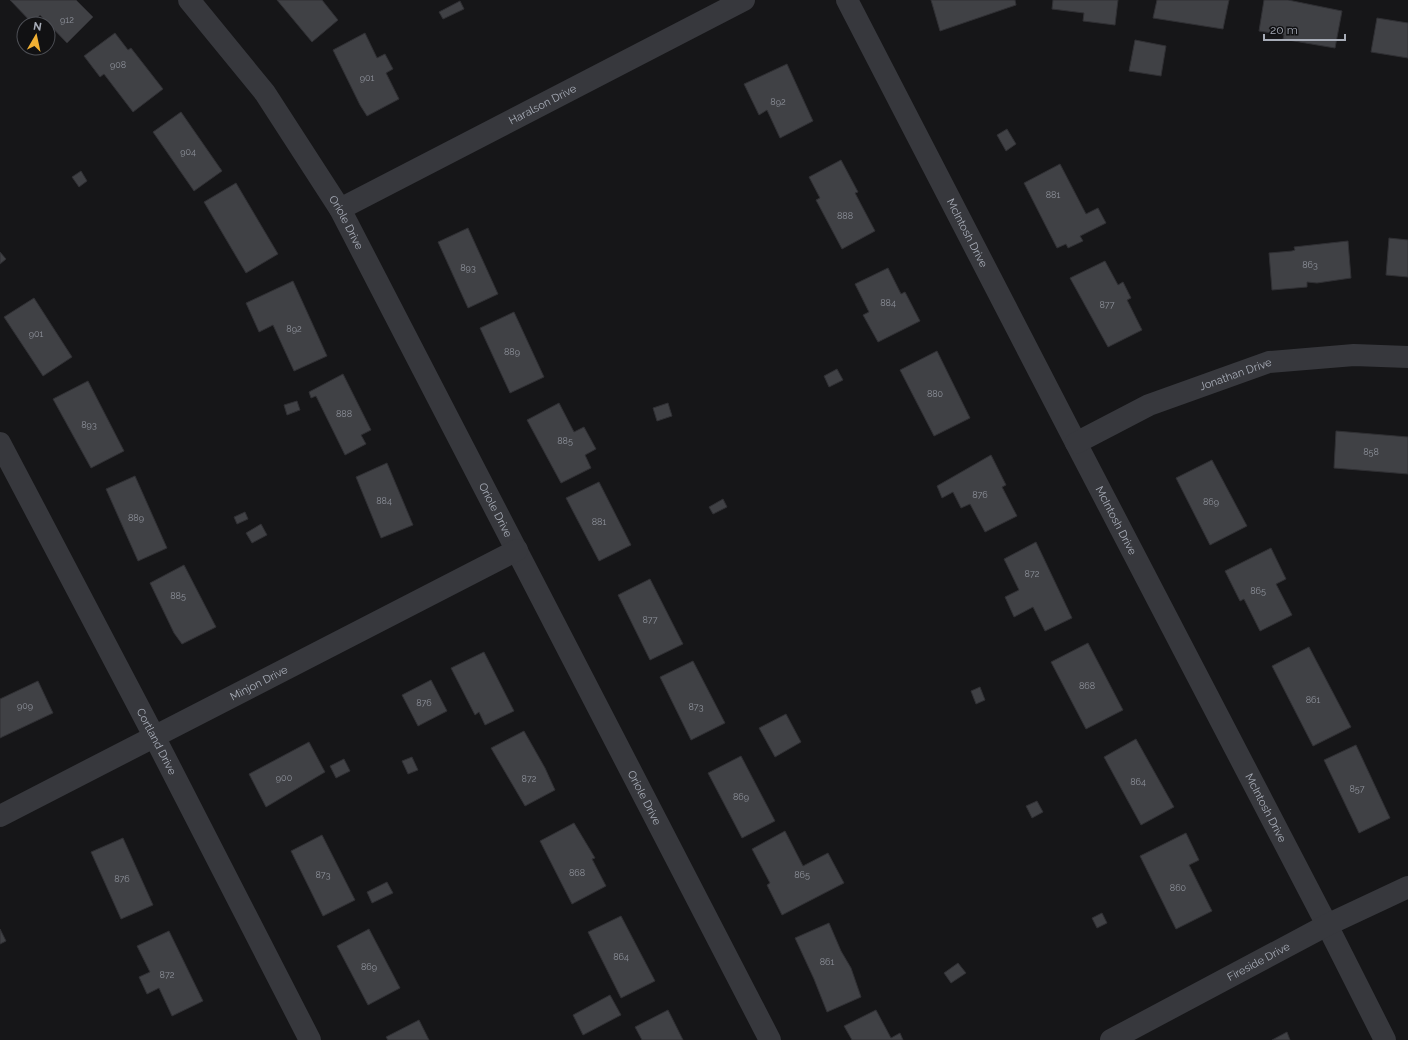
<svg xmlns="http://www.w3.org/2000/svg" width="1408" height="1040" viewBox="0 0 1408 1040" font-family="Raleway,sans-serif">
  <style>
    .building { fill: #404145; stroke: #303034 }
    .lines { fill: none; stroke-linecap: round; stroke-linejoin: round }
    .street { stroke: #37383d; stroke-width: 22 }
    .labels { text-anchor: middle; dominant-baseline: central; stroke-width: 3.5; stroke-linejoin: round; paint-order: stroke }
    .number-label { font-size: 9px; fill: #8e929b }
    .street-label { font-size: 11px; fill: #a8adb8; stroke: #111113 }
  </style>
  <rect width="100%" height="100%" fill="#161618"/>
  <path class="building" d="M10 0H76L93 17 67 43 40 15 32 23Z
    M277 0H322L338 20 312 42Z
    M931 0H1015L1016 5 940 31Z
    M1053 0H1118L1115 25 1083 21 1084 13 1052 9Z
    M1157 0H1229L1223 29 1153 18Z
    M1264 0H1288L1342 11 1335 48 1288 40 1283 39 1284 35 1259 31Z
    M460 1 464 9 443 19 439 12Z
    M1377 18 1408 23V58L1371 52Z
    M115 33 128 50 131 48 163 89 133 112 104 74 100 77 84 56Z
    M365 33 377 58 385 54 393 69 386 73 399 99 367 116 360 105 333 50Z
    M1135 40 1166 46 1161 76 1129 71Z
    M787 64 813 121 780 138 767 110 759 115 744 84Z
    M181 112 222 171 194 191 153 132Z
    M1007 129 1016 144 1006 151 997 135Z
    M841 160 858 192 855 193 875 231 842 249 816 200 820 198 809 177Z
    M1060 164 1086 214 1098 208 1106 223 1080 236 1083 241 1068 248 1066 244 1057 248 1024 183Z
    M81 171 87 181 79 187 72 177Z
    M236 183 278 254 246 273 204 202Z
    M468 228 498 294 468 308 438 242Z
    M1389 238 1408 240V277L1386 275Z
    M1348 241 1351 278 1317 283 1307 282V287L1272 290 1269 253 1292 251 1295 250 1294 247Z
    M0 252 6 259 0 264Z
    M1105 261 1118 285 1123 282 1131 298 1127 300 1142 330 1108 347 1070 278Z
    M888 268 901 294 905 292 920 321 878 342 863 315 869 312 855 284Z
    M293 281 327 356 294 371 273 325 259 332 246 303Z
    M34 298 72 357 43 376 4 317Z
    M514 312 544 377 510 393 480 328Z
    M937 351 970 418 934 436 900 370Z
    M837 369 843 380 829 387 824 376Z
    M343 374 371 430 361 435 366 444 345 455 316 396 311 398 309 392Z
    M88 381 124 451 91 468 53 399Z
    M297 401 300 410 287 415 284 405Z
    M559 403 574 432 584 427 596 449 585 455 591 468 561 483 527 420Z
    M668 403 672 416 657 421 653 408Z
    M1336 431 1408 437V474L1334 468Z
    M991 455 1006 485 1002 487 1017 516 985 532 970 504 961 508 953 492 942 498 937 486Z
    M1212 460 1247 526 1210 545 1176 478Z
    M387 463 413 525 381 538 356 477Z
    M135 476 167 548 138 561 106 489Z
    M599 482 631 545 599 561 566 498Z
    M723 499 727 507 713 514 709 507Z
    M245 512 248 519 237 524 234 517Z
    M261 524 267 535 252 543 246 533Z
    M1036 542 1072 618 1045 631 1033 607 1014 617 1005 597 1019 590 1004 559Z
    M1271 548 1286 579 1276 584 1292 615 1260 631 1244 599 1240 601 1225 571Z
    M184 565 216 627 182 644 174 633 150 583Z
    M650 579 683 644 650 660 618 595Z
    M1088 643 1123 710 1086 729 1051 662Z
    M1309 647 1351 727 1313 746 1272 666Z
    M484 652 514 711 485 725 479 712 475 715 451 668Z
    M693 661 725 723 691 740 660 677Z
    M431 680 447 711 418 726 402 695Z
    M38 681 53 713 0 738V699Z
    M980 687 985 700 976 704 971 691Z
    M786 714 801 742 775 757 759 728Z
    M524 731 545 768 555 790 525 806 491 748Z
    M1136 739 1174 807 1141 825 1104 757Z
    M309 742 325 772 266 807 249 774Z
    M1356 745 1390 818 1359 833 1324 760Z
    M741 756 775 821 742 838 708 773Z
    M412 757 418 770 408 774 402 761Z
    M344 759 350 771 336 778 330 766Z
    M1037 801 1043 812 1032 818 1026 806Z
    M574 823 595 858 592 859 606 886 572 904 540 841Z
    M785 831 803 866 828 853 844 883 782 915 767 885 770 883 752 849Z
    M1186 833 1199 860 1189 865 1212 911 1176 929 1140 856Z
    M322 835 355 900 323 916 291 851Z
    M123 838 153 905 121 919 91 852Z
    M387 882 393 893 372 903 367 892Z
    M1102 913 1107 923 1097 928 1092 918Z
    M621 916 655 981 621 998 588 932Z
    M829 923 841 951 851 968 861 997 827 1012 814 979 795 938Z
    M0 929 6 941 0 944Z
    M369 929 400 988 368 1005 337 946Z
    M169 931 203 1001 172 1016 159 988 147 994 139 977 150 972 137 946Z
    M958 963 966 973 951 983 944 973Z
    M610 995 621 1015 583 1035 573 1015Z
    M668 1010 683 1040H642L635 1027Z
    M876 1010 891 1038 900 1033 903 1040H852L844 1026Z
    M419 1020 429 1040H388L386 1037Z
    M1287 1032 1290 1040H1272Z"/>
  <g class="lines">
    <g class="street">
      <path id="s1" d="M189 0 265 93 340 209 770 1040"/>
      <path id="s2" d="M847 0 1076 443 1327 925 1385 1040"/>
      <path id="s3" d="M340 209 744 0"/>
      <path id="s4" d="M0 443 154 736 310 1040"/>
      <path id="s5" d="M1076 443 1149 405 1269 362 1354 355 1408 357"/>
      <path id="s6" d="M0 816 517 550"/>
      <path id="s7" d="M1111 1040 1327 925 1408 887"/>
    </g>
  </g>
  <g class="labels">
    <g class="number-label">
      <text x="67" y="20">912</text>
      <text x="118" y="65">908</text>
      <text x="367" y="78">901</text>
      <text x="778" y="102">892</text>
      <text x="188" y="152">904</text>
      <text x="1053" y="195">881</text>
      <text x="845" y="216">888</text>
      <text x="1310" y="265">863</text>
      <text x="468" y="268">893</text>
      <text x="888" y="303">884</text>
      <text x="1107" y="305">877</text>
      <text x="294" y="329">892</text>
      <text x="36" y="334">901</text>
      <text x="512" y="352">889</text>
      <text x="935" y="394">880</text>
      <text x="344" y="414">888</text>
      <text x="89" y="425">893</text>
      <text x="565" y="441">885</text>
      <text x="1371" y="452">858</text>
      <text x="980" y="495">876</text>
      <text x="384" y="501">884</text>
      <text x="1211" y="502">869</text>
      <text x="136" y="518">889</text>
      <text x="599" y="522">881</text>
      <text x="1032" y="574">872</text>
      <text x="1258" y="591">865</text>
      <text x="178" y="596">885</text>
      <text x="650" y="620">877</text>
      <text x="1087" y="686">868</text>
      <text x="1313" y="700">861</text>
      <text x="424" y="703">876</text>
      <text x="25" y="706">909</text>
      <text x="696" y="707">873</text>
      <text x="284" y="778">900</text>
      <text x="529" y="779">872</text>
      <text x="1138" y="782">864</text>
      <text x="1357" y="789">857</text>
      <text x="741" y="797">869</text>
      <text x="577" y="873">868</text>
      <text x="323" y="875">873</text>
      <text x="802" y="875">865</text>
      <text x="122" y="879">876</text>
      <text x="1178" y="888">860</text>
      <text x="621" y="957">864</text>
      <text x="827" y="962">861</text>
      <text x="369" y="967">869</text>
      <text x="167" y="975">872</text>
    </g>
    <g class="street-label">
      <text stroke="none"><textPath href="#s3" startOffset="228">Haralson Drive</textPath></text>
      <text stroke="none"><textPath href="#s1" startOffset="273">Oriole Drive</textPath></text>
      <text stroke="none"><textPath href="#s2" startOffset="262">McIntosh Drive</textPath></text>
      <text stroke="none"><textPath href="#s5" startOffset="174">Jonathan Drive</textPath></text>
      <text stroke="none"><textPath href="#s1" startOffset="597">Oriole Drive</textPath></text>
      <text stroke="none"><textPath href="#s2" startOffset="586">McIntosh Drive</textPath></text>
      <text stroke="none"><textPath href="#s6" startOffset="291">Minjon Drive</textPath></text>
      <text stroke="none"><textPath href="#s4" startOffset="337">Cortland Drive</textPath></text>
      <text stroke="none"><textPath href="#s1" startOffset="921">Oriole Drive</textPath></text>
      <text stroke="none"><textPath href="#s2" startOffset="910">McIntosh Drive</textPath></text>
      <text stroke="none"><textPath href="#s7" startOffset="167">Fireside Drive</textPath></text>
    </g>
  </g>
  <g transform="translate(36 36) rotate(9)"><circle r="19" fill="#111113" stroke="#4d4f55"/>
  <path d="M0-3L7 15L0 10L-7 15Z" fill="#f2b134"/>
  <text y="-6" font-size="11" font-weight="bold" text-anchor="middle" fill="#a8adb8">N</text>
  </g>
  <path d="M1264 34v6h81v-6" fill="none" stroke="#a8adb8" stroke-width="2"/>
  <text x="1270" y="34" font-size="12" fill="#a8adb8" stroke="#111113" stroke-width="3" paint-order="stroke">20 m</text>
</svg>
